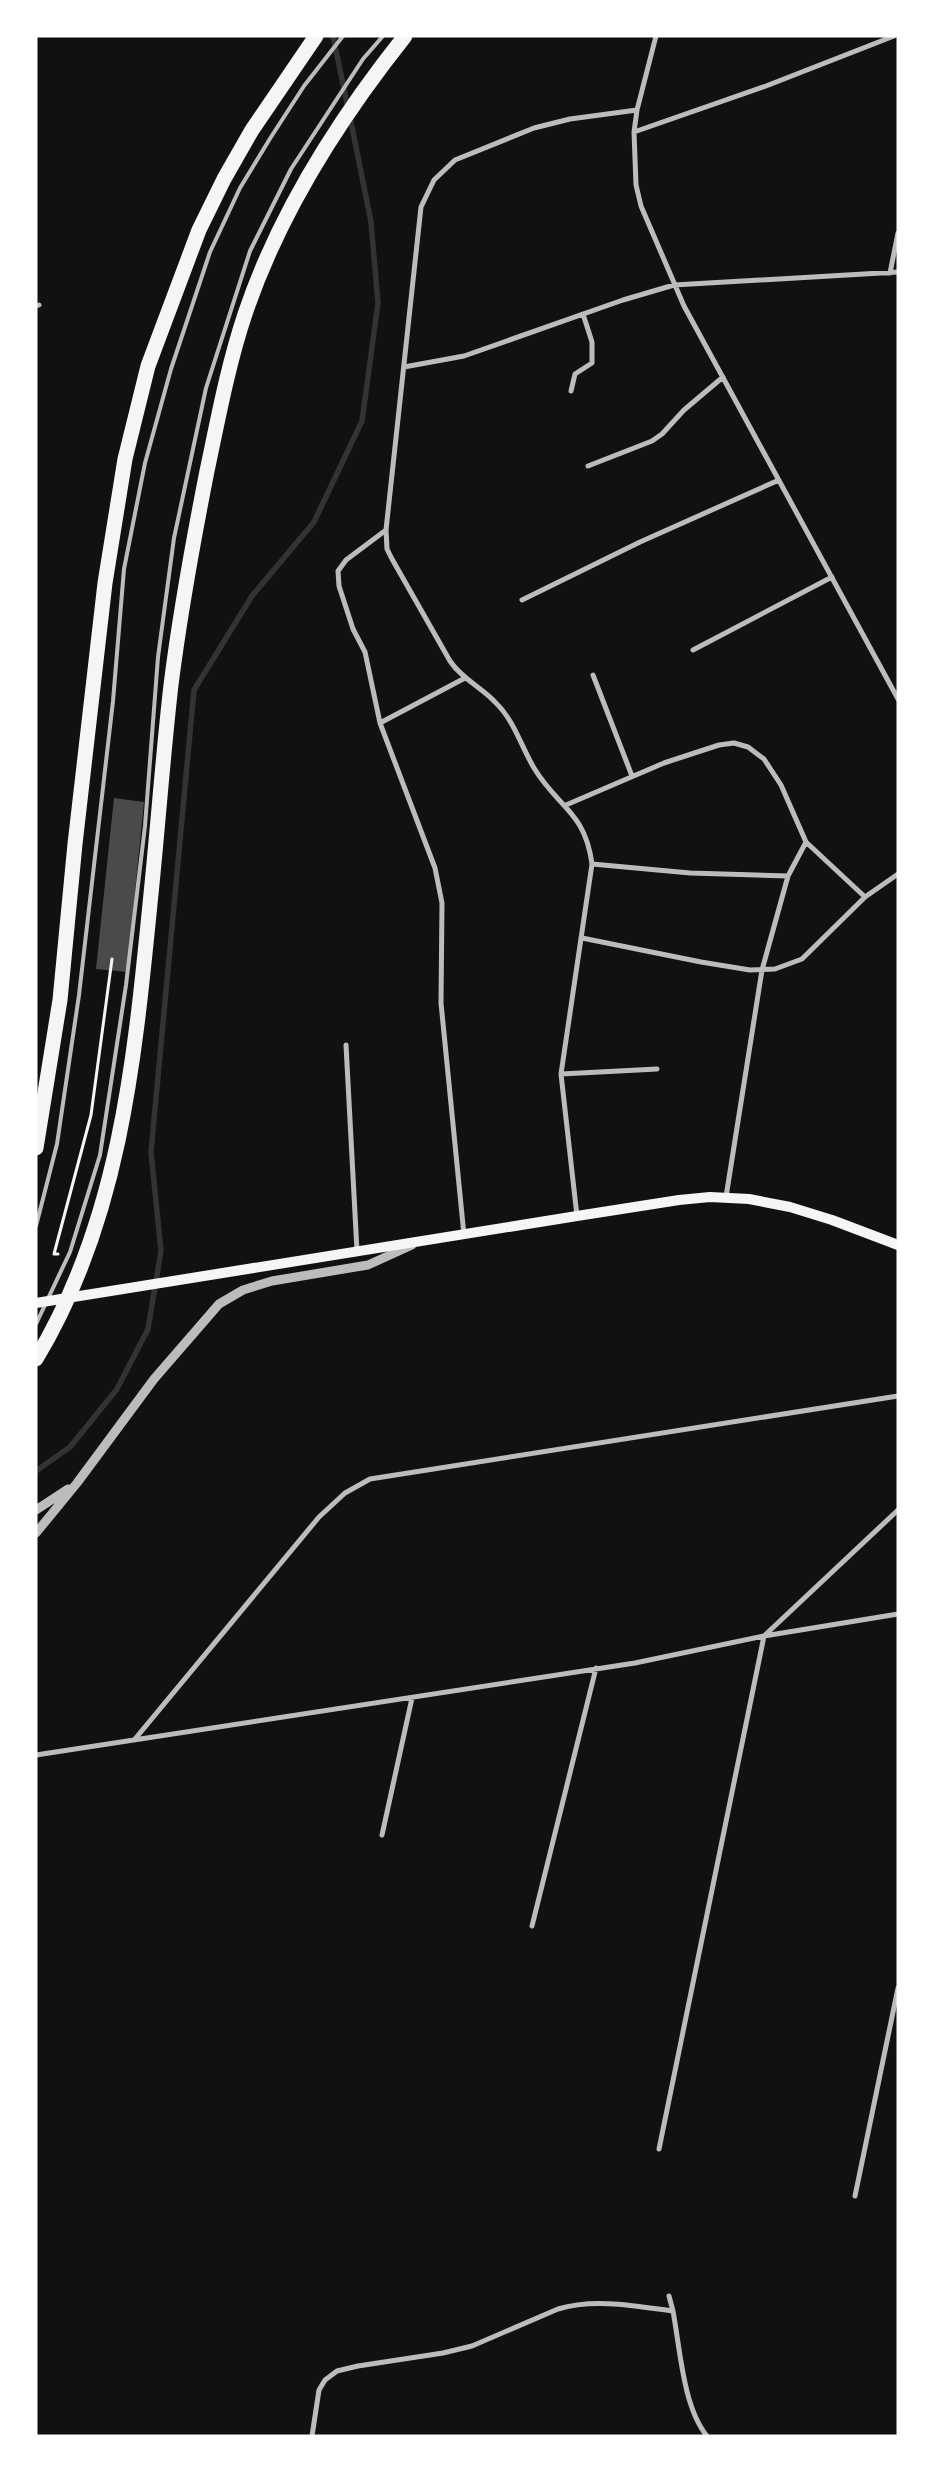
<svg xmlns="http://www.w3.org/2000/svg" width="934" height="2472" viewBox="0 0 934 2472" font-family="'Asap Condensed',sans-serif">
  <style>
    .lines { fill: none; stroke-linecap: round; stroke-linejoin: round }
    .stream { stroke: #333; stroke-width: 5.5 }
    .building { fill: #4a4a4a }
    .path { stroke: #f5f5f5; stroke-width: 3 }
    .service { stroke: #bcbcbc; stroke-width: 4 }
    .minor { stroke: #bcbcbc; stroke-width: 5 }
    .tertiary { stroke: #bcbcbc; stroke-width: 9 }
    .secondary { stroke: #f5f5f5; stroke-width: 10 }
    .motorway { stroke: #f5f5f5; stroke-width: 15 }
  </style>
  <rect width="100%" height="100%" fill="#111"/>
  <g class="lines">
    <path class="stream" d="M333 36 348 108
      M36 1471 70 1447 117 1389 148 1329 161 1251 151 1152 194 690 252 596 314 522 362 421 378 303 371 222 350 117"/>
  </g>
  <path class="building" d="M114 798 144 802 127 972 96 969Z"/>
  <g class="lines">
    <path class="path" d="M58 1254H54L91 1115 112 959"/>
    <path class="service" d="M36 1226 57 1144 79 995 113 701 124 569 145 463 171 369 210 252 240 188 271 137 304 86 343 36
      M36 1324 70 1252 100 1155 126 985 145 826 158 657 174 538 206 388 250 251 291 169 363 59 383 36"/>
    <path class="minor" d="M656 36 637 110 634 132 636 185 641 206 684 306 898 699
      M634 132 766 86 894 36
      M890 273 898 233
      M36 306 39 305
      M404 367 464 356 623 300 674 285 898 272
      M571 391 575 374 592 363V342L583 314
      M588 466 652 441 662 434 684 410 723 377
      M522 600 640 542 779 480
      M693 650 832 577
      M593 675 632 776
      M380 723 365 652 353 629 339 586 338 571 346 560 386 530
      M566 805 664 763 719 745 734 743 748 747 764 759 781 785 806 842 865 897
      M592 864 690 873 788 876 806 842
      M582 938 701 962 750 970 775 969 802 959 865 897 898 874
      M346 1045 357 1251
      M561 1074 657 1069
      M726 1197 762 970 788 876
      M577 1216 561 1074 592 864C585 811 558 808 534 768 521 746 514 720 495 702 481 687 462 679 450 661L392 559 387 549 386 530 421 207 434 180 455 160 534 128 570 119 637 110
      M464 1235 441 1003 442 903 435 868 380 723 465 678
      M135 1739 319 1517 345 1493 370 1479 898 1396
      M36 1755 635 1663 764 1636 898 1614
      M382 1835 412 1698
      M532 1926 596 1668
      M659 2149 764 1636 898 1510
      M855 2196 898 1988
      M669 2296 673 2311
      M312 2436 319 2390 325 2380 337 2371 358 2366 443 2353 472 2346 558 2309C594 2298 636 2306 673 2311 680 2348 683 2407 707 2436"/>
    <path class="tertiary" d="M36 1510 68 1489
      M36 1533 77 1483 154 1379 219 1304 243 1290 272 1281 368 1265 412 1245"/>
    <path class="secondary" d="M36 1303 577 1216 679 1200 710 1197 749 1199 790 1207 832 1220 898 1245"/>
    <path class="motorway" d="M36 1148 60 1000 75 844 105 583 125 459 148 366 199 230 224 179 252 130 316 36
      M36 1359C121 1218 135 1055 151 894 158 825 163 755 171 685 180 613 193 542 207 471 218 419 228 365 245 314 279 213 339 119 405 36"/>
  </g>
  <rect width="934" height="2472" fill="none" stroke="#ffffff" stroke-width="75"/>
</svg>
